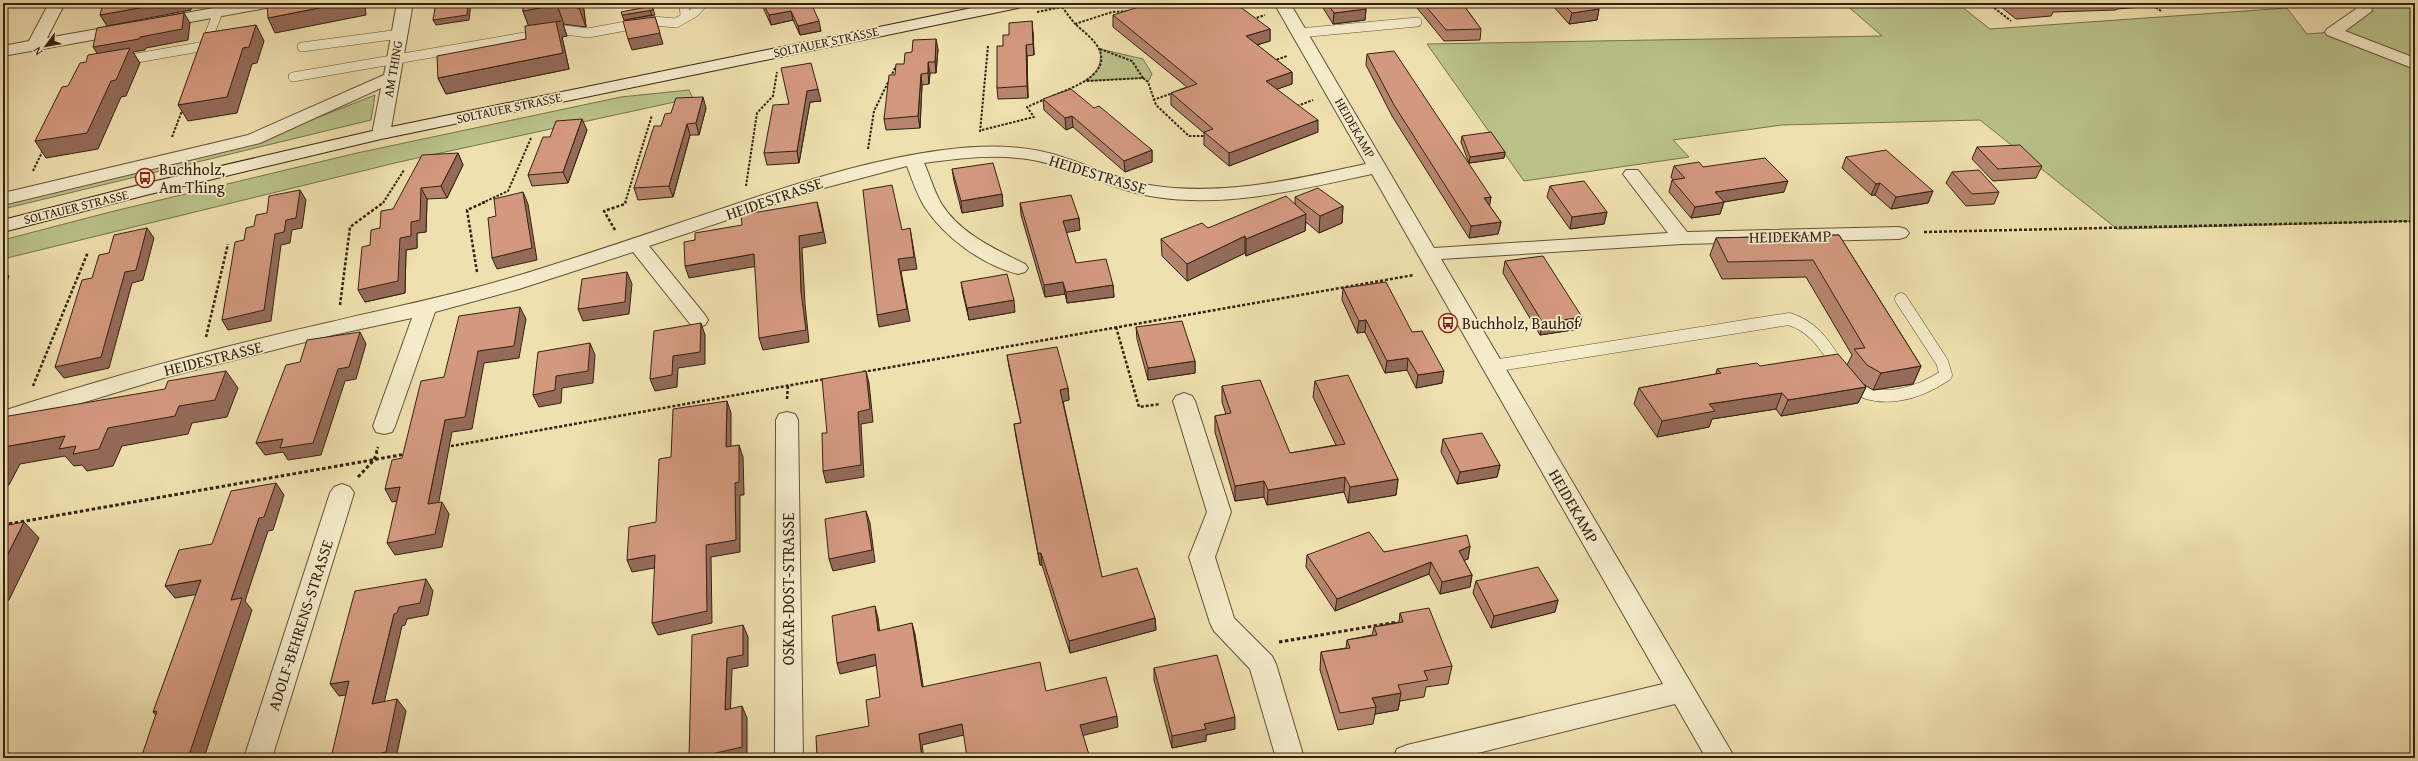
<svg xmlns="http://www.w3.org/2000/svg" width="2418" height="761" viewBox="0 0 2418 761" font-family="'Gentium Book Plus',serif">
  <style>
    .green { fill: #bac28a; stroke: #77724e }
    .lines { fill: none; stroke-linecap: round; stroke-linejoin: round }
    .service-far1-casing { stroke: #635138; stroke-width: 10 }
    .service-casing { stroke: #635138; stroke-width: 13 }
    .minor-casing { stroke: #635138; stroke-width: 2 }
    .secondary-casing { stroke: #342111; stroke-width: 2 }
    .path-far2 { stroke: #342111; stroke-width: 2; stroke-dasharray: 2.5 1.5; stroke-linecap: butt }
    .path-far1 { stroke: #342111; stroke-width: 2.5; stroke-dasharray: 3 2; stroke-linecap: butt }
    .path { stroke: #342111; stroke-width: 3; stroke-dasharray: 3.5 2.5; stroke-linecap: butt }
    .service-far1 { stroke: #f5eccb; stroke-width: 9 }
    .service { stroke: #f5eccb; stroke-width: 12 }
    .minor { fill: #f5eccb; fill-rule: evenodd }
    .secondary { fill: #f5eccb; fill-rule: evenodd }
    .wall { fill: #b5846d; stroke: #342111 }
    .shaded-wall { fill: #946b59; stroke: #342111 }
    .building { fill: #d3997f; stroke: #342111 }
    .labels { text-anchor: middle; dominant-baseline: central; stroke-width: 3.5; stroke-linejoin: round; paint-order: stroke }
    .far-street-label { font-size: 13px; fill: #342111; stroke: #f5eccb }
    .poi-label { font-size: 16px; fill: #342111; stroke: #f5eccb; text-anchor: start }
    .street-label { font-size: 16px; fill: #342111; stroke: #f5eccb }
  </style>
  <rect width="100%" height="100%" fill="#efe1af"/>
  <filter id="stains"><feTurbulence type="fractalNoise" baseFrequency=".005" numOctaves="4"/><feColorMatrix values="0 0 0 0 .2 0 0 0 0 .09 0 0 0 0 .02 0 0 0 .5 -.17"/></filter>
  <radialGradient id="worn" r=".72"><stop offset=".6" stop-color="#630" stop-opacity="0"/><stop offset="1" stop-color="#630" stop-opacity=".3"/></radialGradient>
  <path class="green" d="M1844 3H1957L1990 29 2287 8 2307 34 2333 32 2364 11 2362 3H2415V221L2117 229 1980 120 1782 125 1673 140 1689 157 1524 181 1427 44 1882 36Z
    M1100 49 1143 59 1152 74 1148 82 1143 78 1085 81C1098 72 1102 64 1100 49Z
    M689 90 693 98 399 162 3 259V240L110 212 357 153 621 97Z
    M375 95 371 120 3 209V201L263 139Z"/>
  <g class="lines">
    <g class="service-far1-casing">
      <path id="service-far1" d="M684 3 685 16
        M1299 33 1417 22
        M302 47 400 34
        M120 61 205 46 218 12
        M293 77 565 30 588 33 653 21 676 23 695 12 703 3"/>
    </g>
    <g class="service-casing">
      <path id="service" d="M1493 366 1789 319C1815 327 1825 346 1839 367
        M1850 384C1879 406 1918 394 1946 375L1942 362 1901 299"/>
    </g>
    <g class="minor-casing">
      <path id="minor" d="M49 3H65L47 38 126 24 134 29 126 34 3 56V46L29 41Z
        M241 3H274L266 8 158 28 150 23 158 18Z
        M397 3H413L390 134 387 138H375L372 134 381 88 260 143 3 205V193L248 135 384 75Z
        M1274 3H1290L1434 248 1668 233 1623 174 1626 170H1638L1687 232 1899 227 1906 229 1909 233 1906 237 1899 239 1682 244 1441 259 1735 758H1706L1675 704 1458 758H1393L1397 749 1407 745 1663 684 1372 174C1302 189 1228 208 1156 197 1115 191 1079 170 1038 161 1001 153 961 158 924 163 930 176 934 191 941 203 959 233 995 249 1025 264L1028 268 1025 272 1018 274C982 265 944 237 924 206 917 194 912 180 907 166L820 189 649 246 705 315 708 320 705 325 698 327 691 325 633 252 519 289 435 312 395 426 392 432 384 434 376 432 373 426 412 318 333 335 167 377 3 427V411C111 376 220 347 331 322 388 308 446 297 503 280 575 259 646 234 718 210 791 185 866 160 943 150 983 145 1023 144 1062 157 1091 166 1119 180 1149 185 1222 197 1296 179 1366 164Z
        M2354 3H2370L2372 11 2345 31 2415 58V69L2327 35 2325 32 2327 29 2356 9Z
        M1184 393 1192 396 1195 401 1231 512 1215 557 1234 618 1272 656 1276 664 1304 758H1276L1250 669 1214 631 1210 623 1189 557 1207 512 1173 401 1176 396Z
        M787 412 795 414 798 420 803 758H775L776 420 779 414Z
        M342 484 350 487 354 493 272 758H244L330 493 334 487Z"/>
    </g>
    <g class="secondary-casing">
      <path id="secondary" d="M996 3H1026L1018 8 381 139 146 195 3 232V220L143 184 381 129Z"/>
    </g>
    <path class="path-far2" d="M1988 3 2011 21
      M2149 3 2161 11
      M1062 7 1075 24
      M1037 12 1081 3
      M1253 19 1265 15
      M1100 49 1132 61 1143 78
      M1273 61 1287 56
      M1087 81 1143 78 1148 82 1156 105 1189 136H1207
      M1050 97C1068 89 1112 76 1099 49 1094 39 1083 31 1075 24L1112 12 1127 11
      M1153 100 1173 93
      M1297 106 1313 100
      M982 130 1034 117 1027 107 1045 99
      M980 132 988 46
      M172 137 183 108
      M868 149 874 111 896 66
      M33 171 43 150
      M746 186 757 113 773 96 777 72
      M383 203 404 170
      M482 203 508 191 531 138
      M625 203 652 115"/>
    <path class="path-far1" d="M615 230 604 211 625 204 626 202
      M1924 232 2415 221
      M477 272 467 210 485 202
      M340 305 350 227 384 202
      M1116 327 1139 407 1160 404
      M206 337 228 244
      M863 372 1414 275
      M33 386 88 252
      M787 399 788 385
      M446 447 825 379
      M376 453 378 447"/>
    <path class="path" d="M358 477 374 460 377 452
      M3 525 406 454
      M1279 642 1397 622"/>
    <use href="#service-far1" class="service-far1"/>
    <use href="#service" class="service"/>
    <use href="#minor" class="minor"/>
    <use href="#secondary" class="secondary"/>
  </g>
  <path class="wall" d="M523 3H583L586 27 563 24 567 36 562 37 569 69 446 94 438 78 526 39 529 26 523 11Z
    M761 3H811L821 31 800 35 793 20 771 25Z
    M1320 3H1362L1366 9 1365 20 1333 24Z
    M1413 3H1462L1481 29 1480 40 1444 41Z
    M1552 3H1593L1599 9 1597 20 1569 24 1552 5Z
    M1996 3H2193L2117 9 2116 10 2053 12 2051 16 2016 19Z
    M652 6 655 15 624 20Z
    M1113 15 1270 29V41L1257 45 1292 72V84L1277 89 1318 132 1229 166 1204 145V133L1171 105V93L1187 87 1113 27Z
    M1033 32 1034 55 1027 56 1028 98 998 99 997 88 1009 35Z
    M938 49 936 73H930L929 84 922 85 920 128 886 130 884 119 895 75 904 64Z
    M1367 54 1491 197 1489 205 1501 222 1498 234 1469 238 1392 116 1366 65Z
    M1043 99 1094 108 1152 150V162L1125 172 1073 127 1066 130 1044 110Z
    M821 101 810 102 799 163 767 165 764 153 789 104Z
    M706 108 699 135H690L673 197 638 200 634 188 671 113Z
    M587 130 568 183 532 186 528 175 550 137Z
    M1462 136 1505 152 1504 158 1469 163 1461 142Z
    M1977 147 2042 166 2036 178 1993 181 1972 159Z
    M458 153 463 165 447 198 427 199 426 232 417 233V248L406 250 405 293 365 302 370 245 380 228 393 209Z
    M1846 157 1933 191 1928 203 1891 209 1875 195H1871L1842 168Z
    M1674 166 1703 167 1784 192 1724 202 1720 214 1691 218 1669 192 1672 180H1673L1671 177Z
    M952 169 1002 194 1003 206 962 213 954 181Z
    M1952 172 1999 192 1994 204 1966 206 1946 183Z
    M1550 186 1607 212 1604 224 1570 229 1547 197Z
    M1295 197 1343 206 1342 223 1319 233 1306 222 1305 231 1246 256 1245 253 1187 281 1162 256 1161 239 1208 228 1295 204Z
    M1020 203 1079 218 1080 230 1066 232 1076 263 1113 285 1114 297 1067 303 1065 294 1045 297 1021 215Z
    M1839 235 1921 366 1913 384 1873 390 1863 384 1866 387 1858 403 1781 416 1776 409 1712 419 1709 427 1657 437 1634 404 1639 388 1716 374 1717 369 1847 365 1852 355 1806 277 1722 279 1710 255 1716 238Z
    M1505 261 1579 329 1540 335 1503 273Z
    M961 282 1015 312 969 320 963 294Z
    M1343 288 1412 332 1442 383 1416 388 1407 370 1385 373 1365 332 1357 333 1342 300Z
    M1136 327 1195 361V373L1148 380 1137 339Z
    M1007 355 1068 388 1069 400 1063 401 1102 577 1155 618 1156 630 1070 653 1042 565H1040L1016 437 1014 424 1021 423 1009 367Z
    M1315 381 1398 479 1396 495 1348 503 1344 492 1267 505 1264 497 1235 501 1215 432V416L1226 414 1222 402V386L1290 453 1336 445 1313 397Z
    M1443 439 1500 465 1497 477 1457 484 1441 452Z
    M1470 546 1468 559 1464 560 1472 575 1470 587 1440 594 1429 574 1335 611 1306 567 1307 555 1384 552Z
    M1476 581 1558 600 1555 612 1491 628 1473 593Z
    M1400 613 1452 666 1448 684 1426 687 1424 697 1400 701 1398 710 1375 714 1373 724 1338 730 1320 670 1321 652 1346 648 1347 640 1372 635 1374 627 1399 622Z
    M1154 668 1235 729 1206 735V741L1172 748 1154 680Z"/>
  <path class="shaded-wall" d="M3 3H11L3 16Z
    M167 3H192L191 10 107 26 100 15Z
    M344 3H365L366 15 275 33 268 18Z
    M468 3H471L469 20 436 25 433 20Z
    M579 3H583L586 27 579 8Z
    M557 5 564 24H563L567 36 562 37 569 69 446 94 438 78 563 53 530 30 523 11Z
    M1366 9 1365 20 1333 24 1334 13Z
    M1599 9 1597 20 1569 24 1572 13Z
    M650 10 652 15 624 20 622 15Z
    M791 11 793 20 771 25 769 15Z
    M184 13 190 23 188 40 146 48 145 50 133 52 140 63 126 96 121 97 98 149 46 158 35 141 100 58 93 47Z
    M655 17 663 44 632 50 628 39Z
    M819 21 821 31 800 35 798 26Z
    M1032 21 1033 32 1034 55 1033 44Z
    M256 25 264 41 257 63 252 64 237 113 188 121 178 105 243 48Z
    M1270 29V41L1246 48V36Z
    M936 39 938 49 936 73 935 62Z
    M1026 45 1027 56 1028 98 1027 86Z
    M928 62 930 73 929 84 928 73Z
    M1292 72V84L1266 93V81Z
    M921 74 922 85 920 128 918 116Z
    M818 89 821 101 810 102 799 163 797 151 807 91Z
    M703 97 706 108 699 135 696 123Z
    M1072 116 1073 127 1066 130 1065 118Z
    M582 119 587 130 568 183 563 172Z
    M1318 120V132L1229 166V153Z
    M687 124 690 135 673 197 669 186Z
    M1152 150V162L1125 172 1124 161Z
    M1505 152 1504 158 1469 163 1470 157Z
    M458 153 463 165 447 198 441 186Z
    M1788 181 1784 192 1711 204 1715 192Z
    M1880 183 1875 195H1871L1876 184Z
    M421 188 427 199 426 232 417 233V248L406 250 405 293 365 302 358 290 400 238 411 222Z
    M300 190 306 200 302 228 292 230 290 243 281 245 271 321 228 330 222 320 275 234 286 220Z
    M1933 191 1928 203 1891 209 1896 197Z
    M523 192 528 204 537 260 497 269 492 258Z
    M1002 194 1003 206 962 213 961 201Z
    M1491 197 1489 209 1484 198Z
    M817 202 820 213 826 243 802 248 805 304 809 342 763 350 759 338 801 292 799 236Z
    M1724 202 1720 214 1691 218 1695 207Z
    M1343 206 1342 223 1319 233 1320 216Z
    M1607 212 1604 224 1570 229 1572 217Z
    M1306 214 1305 231 1246 256V239Z
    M1079 218 1080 230 1064 233 1063 221Z
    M1501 222 1498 234 1469 238 1471 226Z
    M147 228 154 238 143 280 132 283 109 368 64 378 55 367 125 272Z
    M910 228 917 269 901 271 910 321 879 327 877 315Z
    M1245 236V253L1187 281V264Z
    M754 254 758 266 689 278 685 266Z
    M3 268 9 276 3 293Z
    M627 272 632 284 629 314 583 321 578 309Z
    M1063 282 1065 294 1045 297 1044 285Z
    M1113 285 1114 297 1067 303 1066 292Z
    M1014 300 1015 312 969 320 967 308Z
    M520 307 526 319 519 358 484 363 472 429 452 432 436 517 428 504 445 420 478 351Z
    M1582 317 1579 329 1540 335 1543 323Z
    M1366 320 1365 332 1357 333 1359 321Z
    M701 323 705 335V364L678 368 677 387 655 391 650 379 673 356Z
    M360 332 366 344 356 379 345 381 321 455 288 460 283 452 265 455 256 443 283 439 338 369Z
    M590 343 595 355 593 383 562 388 561 403 539 407 533 395 556 376Z
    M1408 358 1407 370 1385 373 1387 361Z
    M1195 361V373L1148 380V368Z
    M1921 366 1913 384 1873 390 1881 373Z
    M226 371 238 388 227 417 192 423 188 434 122 446 113 466 87 471 82 465 74 466 65 456 20 464 9 485 3 486V449L4 447 65 436 76 446 108 428 179 406Z
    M866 371 869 383 873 422 861 424 864 477 826 483 823 471 858 412Z
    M1444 371 1442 383 1416 388 1418 375Z
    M1866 387 1858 403 1781 416 1788 400Z
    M1068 388 1069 400 1062 402 1060 390Z
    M1782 393 1776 409 1712 419 1709 427 1657 437 1662 421 1709 404Z
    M727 401 731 413V460L726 447Z
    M739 445 743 457 744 495H740V552L711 557 712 623 658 635 652 623 706 545 735 483Z
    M1500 465 1497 477 1457 484 1460 472Z
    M1345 477 1344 492 1267 505 1268 490Z
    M1398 479 1396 495 1348 503 1350 487Z
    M1264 481V497L1235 501V486Z
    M276 483 284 495 273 530 268 531 245 601 252 610 204 758H188L231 600 259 518Z
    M400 487 408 499 392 502 385 489Z
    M442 502 449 514 442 547 395 555 387 543Z
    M866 511 870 523 875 562 833 571 829 559Z
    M24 522 39 538 9 600 5 601 3 606V564Z
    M1470 546 1468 559 1457 563 1459 551Z
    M1038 553H1041L1042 565H1040Z
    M655 555 660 567 632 572 627 560Z
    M1431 562 1429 574 1335 611 1337 599Z
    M1472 575 1470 587 1440 594 1442 582Z
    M426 579 433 591 428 615 407 619 405 625 402 626 381 716 372 704 394 614 399 607Z
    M201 580 211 592 175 598 165 586Z
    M1558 600 1555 612 1491 628 1494 616Z
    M875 606 878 618 881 642 878 631Z
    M1155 618 1156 630 1070 653 1069 641Z
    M912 623 915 634 925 698 922 687Z
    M743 625 748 637V666L732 669 730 722 725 710 727 658Z
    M875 654 878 665 840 674 837 663Z
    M349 681 358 693 339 696 330 684Z
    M1401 693 1398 710 1375 714 1376 707 1372 698Z
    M397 699 406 711 396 758H364Z
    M742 706 747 718V758H694Z
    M157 711 164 724 153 712Z
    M1117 716 1118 727 1081 736 1080 725Z
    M1235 717V729L1206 735V741L1172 748V736L1204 724Z
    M962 724 964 735 922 745 924 758H922L919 734Z
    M855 756 856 758H846Z"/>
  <path class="building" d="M103 3H167L100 15Z
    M267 3H344L268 18Z
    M436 3H468L467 15 433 20Z
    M523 3H579V8L557 5 523 11Z
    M763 3H811L819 21 798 26 791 11 769 15Z
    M1152 3H1235L1270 29 1246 36 1292 72 1266 81 1318 120 1229 153 1204 132 1213 129 1171 93 1197 84 1113 15Z
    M1327 3H1362L1366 9 1334 13Z
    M1423 3H1462L1481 29 1446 30Z
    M1562 3H1593L1599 9 1572 13Z
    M652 6 653 10 622 15 621 12Z
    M184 13 182 29 140 37 139 39 93 47 97 28Z
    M655 17 660 33 628 39 623 21Z
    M561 21 556 22 563 53 438 78 437 56 526 39 525 26Z
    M1032 21 1033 44 1026 45 1027 86 997 88V46H1003V35H1009V23Z
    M256 25 249 47 243 48 227 97 178 105 204 33Z
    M936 39 935 62H928V73L921 74 918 116 884 119 889 75H895L896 64H904L905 53 912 52 913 40Z
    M130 48 116 80 111 81 87 133 35 141 62 87 68 86 80 63 86 62 88 55Z
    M1394 51 1491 197 1484 198 1501 222 1471 226 1394 105 1367 54Z
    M811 63 818 89 807 91 797 151 764 153 773 105 789 104 781 68Z
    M1071 89 1094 108 1099 106 1152 150 1124 161 1072 116 1065 118 1043 99Z
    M703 97 696 123 687 124 669 186 634 188 654 126H661L665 114 671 113 676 98Z
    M582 119 563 172 528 175 543 137H550L556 121Z
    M1491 132 1505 152 1470 157 1462 136Z
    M2020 145 2042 166 1998 169 1977 147Z
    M1886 150 1933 191 1896 197 1880 183 1876 184 1846 157Z
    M458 153 441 186 421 188 420 220 411 222V236L400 238 398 281 358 290 362 247 370 245 371 230 380 228 381 211 393 209 422 155Z
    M1765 158 1788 181 1715 192 1724 202 1695 207 1672 180 1685 178 1674 166 1699 162 1703 167Z
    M993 163 1002 194 961 201 952 169Z
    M1979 170 1999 192 1972 194 1952 172Z
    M1584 181 1607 212 1572 217 1550 186Z
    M892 185 902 230 910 228 914 257 898 259 907 309 877 315 863 190Z
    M1318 188 1343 206 1320 216 1295 197Z
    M300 190 296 218 286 220 284 232 275 234 264 310 222 320 235 242 244 240 246 228 254 226 256 215 267 213 269 196Z
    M523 192 532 248 492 258 488 218 496 216 494 199Z
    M1071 195 1079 218 1063 221 1076 263 1106 259 1113 285 1066 292 1063 282 1044 285 1020 203Z
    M1286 196 1306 214 1246 239 1245 236 1187 264 1161 239 1202 223 1208 228Z
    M817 202 823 232 799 236 801 292 806 330 759 338 754 254 685 266 684 242 695 240V233L742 225 741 215Z
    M147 228 136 270 125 272 101 357 55 367 82 280 92 278 99 255 109 253 114 235Z
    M1839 235 1921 366 1881 373 1867 365 1854 349 1865 348 1813 260 1728 262 1716 238Z
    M1543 256 1582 317 1543 323 1505 261Z
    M627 272 625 302 578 309 582 279Z
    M1007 274 1014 300 967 308 961 282Z
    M1386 282 1412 332 1422 331 1444 371 1418 375 1408 358 1387 361 1366 320 1359 321 1343 288Z
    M520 307 514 346 478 351 465 417 445 420 428 504 442 502 435 534 387 543 400 487 385 489 392 460 402 458 421 381 444 377 459 316Z
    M1182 321 1195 361 1148 368 1136 327Z
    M701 323 700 352 673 356 672 375 650 379 654 331Z
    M360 332 349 367 338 369 313 443 280 448 283 439 256 443 286 365 300 362 307 340Z
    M590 343 588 371 556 376 555 390 533 395 538 352Z
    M1057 347 1068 388 1060 390 1102 577 1137 568 1155 618 1069 641 1041 553H1038L1014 424 1021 423 1007 355Z
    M1838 354 1866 387 1788 400 1782 393 1709 404 1715 411 1662 421 1639 388 1721 373 1717 369 1757 363 1760 366Z
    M226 371 215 400 179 406 175 416 108 428 99 449 73 454 76 446 59 449 65 436 4 447 3 449V417L165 389 168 381Z
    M866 371 870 409 858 412 861 465 823 471 822 433H827L822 379Z
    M1348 375 1398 479 1350 487 1345 477 1268 490 1264 481 1235 486 1215 416 1231 413 1222 386 1260 380 1290 453 1345 444 1315 381Z
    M727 401 726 447 739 445V482L735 483 736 540 706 545 707 611 652 623 655 555 627 560 629 527 656 522 659 459 671 457 673 409Z
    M1482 433 1500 465 1460 472 1443 439Z
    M276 483 264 517 259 518 231 600 242 598 188 758H141L157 711 153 712 201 580 165 586 179 550 212 544 231 491Z
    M866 511 872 550 829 559 825 519Z
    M24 522 3 564V526Z
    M1369 532 1384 552 1467 535 1470 546 1459 551 1472 575 1442 582 1431 562 1337 599 1307 555Z
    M1538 567 1558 600 1494 616 1476 581Z
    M426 579 420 603 399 607 397 613 394 614 372 704 397 699 386 752 365 757 364 758H331L349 681 330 684 355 591Z
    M875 606 878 631 912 623 922 687 1040 662 1046 691 1106 677 1117 716 1080 725 1090 758H967L962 724 919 734 922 758H855V756L846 758H817L816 736 869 726 866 700 880 697 875 654 837 663 832 616Z
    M1429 608 1452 666 1424 671 1428 680 1398 685 1401 693 1372 698 1376 707 1340 713 1321 652 1350 648 1347 640 1377 635 1374 627 1403 622 1400 613Z
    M743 625V655L727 658 725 710 742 706V747L694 758H689L692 635Z
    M1217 655 1235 717 1204 724 1206 729 1172 736 1154 668Z"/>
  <defs>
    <g id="bus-ring" transform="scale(1)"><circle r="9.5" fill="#f5eccb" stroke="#8f2418" stroke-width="1.5"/><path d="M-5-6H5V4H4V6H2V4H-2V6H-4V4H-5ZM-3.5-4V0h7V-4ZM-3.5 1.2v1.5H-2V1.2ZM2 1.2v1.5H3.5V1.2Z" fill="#8f2418"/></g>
  </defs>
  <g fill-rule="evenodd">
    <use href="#bus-ring" x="145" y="178"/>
    <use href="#bus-ring" x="1448" y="323"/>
  </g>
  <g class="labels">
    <g class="far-street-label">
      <text transform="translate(826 42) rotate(-12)">SOLTAUER STRASSE</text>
      <text transform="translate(393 69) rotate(-80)">AM THING</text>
      <text transform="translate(509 108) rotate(-12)">SOLTAUER STRASSE</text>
      <text transform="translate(1355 128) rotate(60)">HEIDEKAMP</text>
      <text transform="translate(76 207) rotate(-14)">SOLTAUER STRASSE</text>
    </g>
    <g class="poi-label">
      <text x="159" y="169">Buchholz,<tspan x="159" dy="18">Am Thing</tspan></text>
      <text x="1462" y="323">Buchholz, Bauhof</text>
    </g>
    <g class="street-label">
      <text transform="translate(1098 174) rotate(17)">HEIDESTRASSE</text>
      <text transform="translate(774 198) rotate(-19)">HEIDESTRASSE</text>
      <text transform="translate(1790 236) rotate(-1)">HEIDEKAMP</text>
      <text transform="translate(213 358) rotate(-14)">HEIDESTRASSE</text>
      <text transform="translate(1574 506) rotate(60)">HEIDEKAMP</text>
      <text transform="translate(788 589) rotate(-90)">OSKAR-DOST-STRASSE</text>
      <text transform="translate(300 625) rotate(-72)">ADOLF-BEHRENS-STRASSE</text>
    </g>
  </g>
  <rect width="2418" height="761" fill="none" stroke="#efe1af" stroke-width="16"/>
  <rect x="4" y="4" width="2410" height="753" fill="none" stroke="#342111" stroke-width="2"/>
  <rect x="8" y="8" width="2402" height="745" fill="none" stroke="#342111"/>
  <g transform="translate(46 46) rotate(238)" stroke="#f5eccb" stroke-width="3" paint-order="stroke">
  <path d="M0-3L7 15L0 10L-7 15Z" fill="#342111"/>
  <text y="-6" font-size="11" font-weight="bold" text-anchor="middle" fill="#342111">N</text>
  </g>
  <rect width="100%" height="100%" filter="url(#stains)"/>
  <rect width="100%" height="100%" fill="url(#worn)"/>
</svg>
